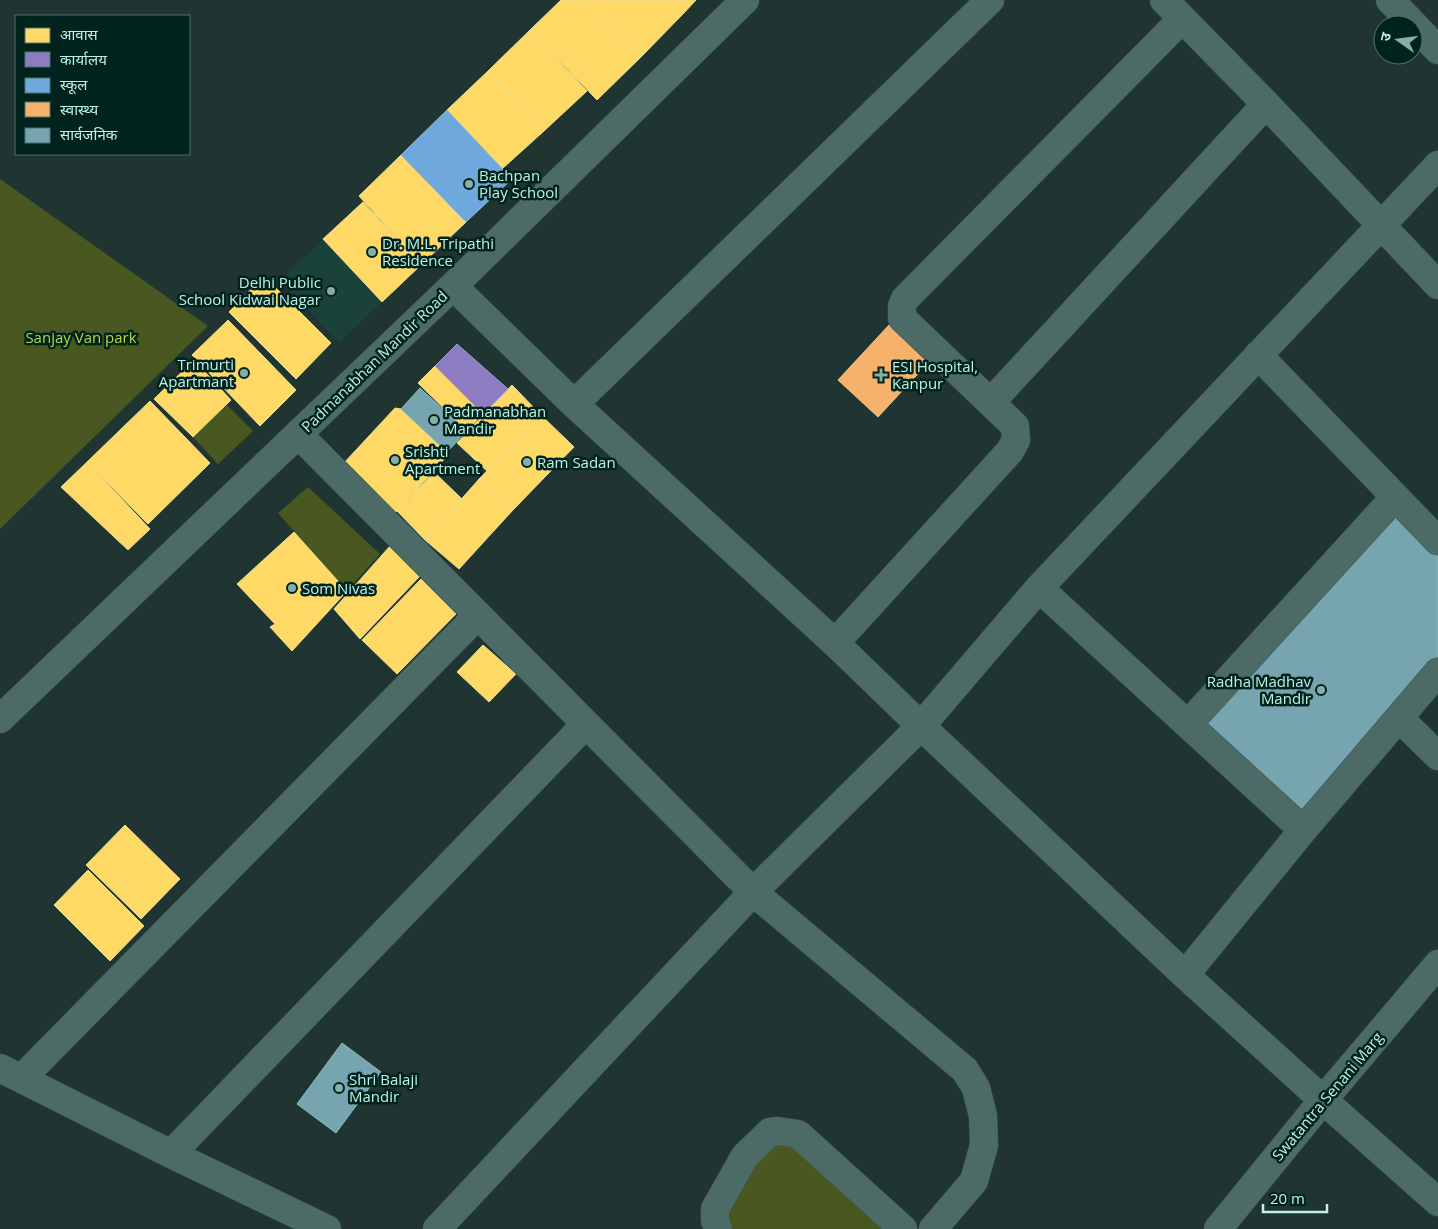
<svg xmlns="http://www.w3.org/2000/svg" width="1438" height="1229" viewBox="0 0 1438 1229" font-family="'Open Sans','Noto Sans Devanagari',sans-serif">
  <style>
    .built { fill: #1b413b }
    .green { fill: #485820 }
    .homes { fill: #ffd966; stroke: #ece08d }
    .offices { fill: #8e7cc3; stroke: #9c9fce }
    .schools { fill: #6fa8dc; stroke: #87bedf }
    .health { fill: #f6b26b; stroke: #e5c590 }
    .public { fill: #76a5af; stroke: #8cbcc0 }
    .lines { fill: none; stroke-linecap: round; stroke-linejoin: round }
    .minor-casing { stroke: #39524d; stroke-width: 29 }
    .minor { stroke: #4d6b66; stroke-width: 28 }
    .poi-dot { fill: #87afa7; stroke: #00231e; stroke-width: 2 }
    .labels { text-anchor: middle; dominant-baseline: central; stroke-width: 5; stroke-linejoin: round; paint-order: stroke }
    .poi-label { font-size: 15px; fill: #bef1e7; stroke: #00231e; text-anchor: start }
    .park-label { font-size: 15px; fill: #b5d645; stroke: #00231e }
    .street-label { font-size: 15px; fill: #bef1e7; stroke: #00231e }
  </style>
  <rect width="100%" height="100%" fill="#203531"/>
  <path class="built" d="M323 239 382 302 339 342 280 280Z"/>
  <path class="green" d="M0 179 208 326 0 529Z
    M227 405 253 431 218 464 193 437Z
    M308 487 380 554 347 591 278 513Z
    M798 1138 898 1229H724L718 1222 768 1140Z"/>
  <path class="homes" d="M561 0H585L641 57 597 100 530 30Z
    M585 0H669L683 14 641 57Z
    M669 0H696L683 14Z
    M530 30 587 91 544 131 488 71Z
    M488 71 544 131 502 169 447 110Z
    M401 155 466 222 421 265 359 196Z
    M363 202 421 265 382 302 323 239Z
    M264 276 331 343 296 379 229 312Z
    M228 320 296 390 260 426 192 355Z
    M194 360 231 400 193 437 154 399Z
    M435 366 483 414 467 431 418 383Z
    M512 385 541 415 487 471 457 443Z
    M150 401 210 463 148 524 87 462Z
    M395 408 401 409 447 452 448 455 395 513 343 464Z
    M541 415 574 447 513 510 480 478Z
    M87 462 150 529 128 550 61 487Z
    M434 472 462 499 425 540 397 511Z
    M480 478 513 510 459 569 425 540Z
    M294 532 347 591 292 651 270 627 275 624 237 584Z
    M390 546 420 576 360 639 334 609Z
    M421 579 456 614 397 674 362 640Z
    M483 645 516 674 489 702 457 672Z
    M125 825 180 879 141 919 86 865Z
    M88 870 144 926 110 961 54 905Z"/>
  <path class="offices" d="M457 344 508 389 483 414 435 366Z"/>
  <path class="schools" d="M447 110 512 179 466 222 401 155Z"/>
  <path class="health" d="M889 325 929 362 878 417 838 380Z"/>
  <path class="public" d="M420 388 467 431 447 452 401 409Z
    M1393 514 1438 555V657L1301 810 1205 723Z
    M342 1043 381 1072 336 1133 297 1104Z"/>
  <g class="lines">
    <g class="minor-casing">
      <path id="minor" d="M1164 0 1266 104 1438 285
        M1390 0 1438 50
        M453 286 574 404 835 643 921 726 1185 975 1323 1100 1438 1202
        M1258 355 1438 541
        M991 402 1266 104
        M574 404 990 0
        M298 434 753 892 965 1070 976 1088 983 1116 984 1145 974 1181 933 1229
        M1039 588 1303 830
        M835 643 1010 451 1016 440 1015 426 902 318V306L905 299 1182 19
        M1399 718 1438 756
        M0 719 453 286 745 0
        M1188 724 1395 497
        M1185 975 1303 830 1438 672
        M0 1068 171 1154 327 1229
        M22 1078 478 615
        M171 1154 586 724
        M437 1229 753 892 921 726 1039 588 1438 165
        M718 1229 715 1220V1209L745 1156 770 1132 778 1131 798 1134 903 1229
        M1218 1229 1323 1100 1438 964"/>
    </g>
    <use href="#minor" class="minor"/>
  </g>
  <g class="poi-dot">
    <circle cx="469" cy="184" r="5"/>
    <circle cx="372" cy="252" r="5"/>
    <circle cx="331" cy="291" r="5"/>
    <circle cx="244" cy="373" r="5"/>
    <path d="M878.5 367.5h5v5h5v5h-5v5h-5v-5h-5v-5h5z"/>
    <circle cx="434" cy="420" r="5"/>
    <circle cx="395" cy="460" r="5"/>
    <circle cx="527" cy="462" r="5"/>
    <circle cx="292" cy="588" r="5"/>
    <circle cx="1321" cy="690" r="5"/>
    <circle cx="339" cy="1088" r="5"/>
  </g>
  <g class="labels">
    <g class="poi-label">
      <text x="479" y="175">Bachpan<tspan x="479" dy="17">Play School</tspan></text>
      <text x="382" y="243">Dr. M.L. Tripathi<tspan x="382" dy="17">Residence</tspan></text>
      <text x="321" y="282" text-anchor="end">Delhi Public<tspan x="321" dy="17">School Kidwai Nagar</tspan></text>
      <text x="234" y="364" text-anchor="end">Trimurti<tspan x="234" dy="17">Apartmant</tspan></text>
      <text x="892" y="366">ESI Hospital,<tspan x="892" dy="17">Kanpur</tspan></text>
      <text x="444" y="411">Padmanabhan<tspan x="444" dy="17">Mandir</tspan></text>
      <text x="405" y="451">Srishti<tspan x="405" dy="17">Apartment</tspan></text>
      <text x="537" y="462">Ram Sadan</text>
      <text x="302" y="588">Som Nivas</text>
      <text x="1311" y="681" text-anchor="end">Radha Madhav<tspan x="1311" dy="17">Mandir</tspan></text>
      <text x="349" y="1079">Shri Balaji<tspan x="349" dy="17">Mandir</tspan></text>
    </g>
    <g class="park-label">
      <text x="81" y="337">Sanjay Van park</text>
    </g>
    <g class="street-label">
      <text transform="translate(374 361) rotate(-44)">Padmanabhan Mandir Road</text>
      <text transform="translate(1327 1096) rotate(-50)">Swatantra Senani Marg</text>
    </g>
  </g>
  <rect x="15" y="15" width="175" height="140" fill="#00231e" stroke="#4c756e"/>
  <rect x="25" y="28" width="25" height="15" fill="#ffd966" stroke="#4c756e"/>
  <text x="60" y="40" font-size="15" fill="#bef1e7">आवास</text>
  <rect x="25" y="52" width="25" height="15" fill="#8e7cc3" stroke="#4c756e"/>
  <text x="60" y="65" font-size="15" fill="#bef1e7">कार्यालय</text>
  <rect x="25" y="78" width="25" height="15" fill="#6fa8dc" stroke="#4c756e"/>
  <text x="60" y="90" font-size="15" fill="#bef1e7">स्कूल</text>
  <rect x="25" y="102" width="25" height="15" fill="#f6b26b" stroke="#4c756e"/>
  <text x="60" y="115" font-size="15" fill="#bef1e7">स्वास्थ्य</text>
  <rect x="25" y="128" width="25" height="15" fill="#76a5af" stroke="#4c756e"/>
  <text x="60" y="140" font-size="15" fill="#bef1e7">सार्वजनिक</text>
  <g transform="translate(1398 40) rotate(284)"><circle r="24" fill="#00231e" stroke="#4c756e"/>
  <path d="M0-4L9 19L0 12L-9 19Z" fill="#87afa7"/>
  <text y="-8" font-size="14" font-weight="bold" text-anchor="middle" fill="#bef1e7">उ</text>
  </g>
  <path d="M1263 1204v8h64v-8" fill="none" stroke="#bef1e7" stroke-width="2.5"/>
  <text x="1270" y="1204" font-size="15" fill="#bef1e7" stroke="#00231e" stroke-width="4" paint-order="stroke">20 m</text>
</svg>
